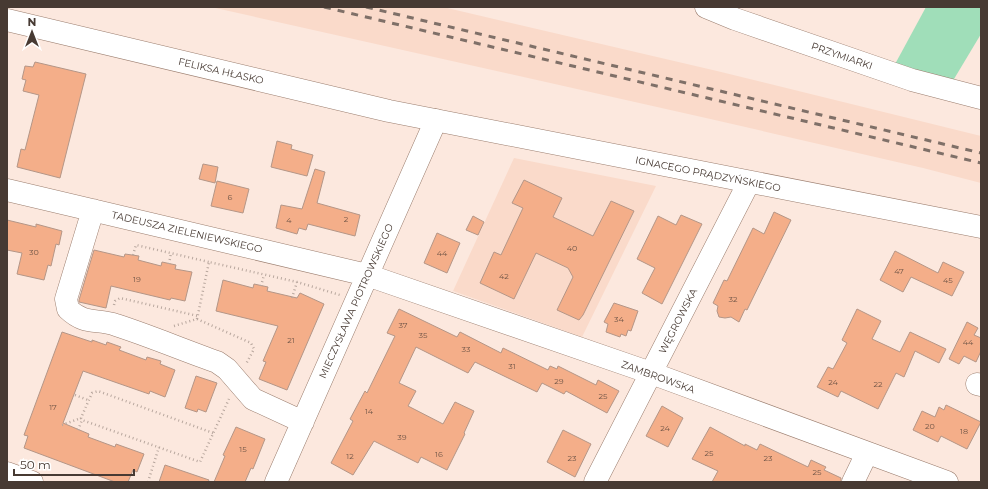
<svg xmlns="http://www.w3.org/2000/svg" width="988" height="489" viewBox="0 0 988 489" font-family="Montserrat,sans-serif">
  <style>
    .built { fill: #fadaca }
    .green { fill: #a0deb9 }
    .building { fill: #f4ae89; stroke: #b49687 }
    .lines { fill: none; stroke-linecap: round; stroke-linejoin: round }
    .minor-casing { stroke: #9b7e6f; stroke-width: 23 }
    .path { stroke: #b8a79e; stroke-width: 2.5; stroke-dasharray: 1 3; stroke-linecap: butt }
    .minor { stroke: #fff; stroke-width: 22 }
    .rail { stroke: #7f7068; stroke-width: 3; stroke-dasharray: 7 7; stroke-linecap: butt }
    .labels { text-anchor: middle; dominant-baseline: central; stroke-width: 4; stroke-linejoin: round; paint-order: stroke }
    .number-label { font-size: 8px; fill: #725748 }
    .street-label { font-size: 10px; fill: #473a33; stroke: #fff }
  </style>
  <rect width="100%" height="100%" fill="#fce8de"/>
  <path class="built" d="M211 7H443L717 71 981 136V183L923 168 706 118Z
    M514 158 656 186 582 337 453 291Z"/>
  <path class="green" d="M926 7H981V34L951 84 894 66Z"/>
  <path class="building" d="M35 62 86 74 60 178 17 167 21 149 25 150 39 95 23 91 26 80 22 79 25 66 33 67Z
    M277 141 292 145 291 149 313 155 307 176 271 167Z
    M203 164 218 167 215 183 199 179Z
    M315 169 325 172 317 203 360 215 355 236 308 224 306 230 299 228 297 234 276 228 281 205 302 209Z
    M524 180 562 198 553 217 593 236 611 201 634 211 583 315 579 320 557 310 573 277 568 268 536 253 514 299 480 283 494 252 501 255 523 208 512 203Z
    M217 181 249 189 243 213 211 206Z
    M774 212 791 220 747 310 745 309 739 322 731 317 725 318 719 317 717 311 718 306 713 303 724 280 727 281 753 228 764 234Z
    M681 215 702 224 662 304 642 293 655 268 637 259 658 216 676 225Z
    M473 216 484 222 478 235 466 230Z
    M7 220 36 227V224L62 231 59 245 56 244 51 266 48 265 44 280 17 274 22 253 7 250Z
    M437 233 460 243 447 273 424 263Z
    M94 250 124 257 125 254 139 256 138 260 161 266 162 262 176 265 175 269 192 272 185 301 171 298 170 300 111 286 106 308 79 302V300Z
    M895 251 938 273 943 262 964 272 952 296 911 277 903 292 880 280Z
    M223 280 253 288 254 284 268 287 267 291 297 298 300 293 324 304 287 390 259 379 266 362 263 361 278 326 216 311Z
    M614 303 638 311 631 331 628 330 626 336 621 334 620 337 606 332 608 324 604 322Z
    M399 309 457 337 460 332 501 353 503 348 548 370 550 366 557 369 558 366 596 385 598 380 619 391 607 413 566 391 564 394 542 383 537 392 475 362 468 373 416 347 399 383 416 391 408 406 443 424 455 402 474 411 464 433 465 434 447 470 421 457 418 463 374 441 353 475 331 463 353 421 350 419 365 391 367 393 395 336 387 333Z
    M857 309 881 321 872 339 900 352 910 332 946 349 939 363 915 351 904 377 896 373 878 409 841 391 838 397 817 387 828 367 833 369 847 343 842 340Z
    M967 322 978 328 974 335 981 338V351L976 362 964 356 959 364 949 359Z
    M62 332 92 342V340L106 345 107 342 121 347 119 350 146 360 147 357 161 361 160 364 175 370 165 397 150 391 149 394 83 371 63 423 89 434 88 437 115 447 116 444 144 454 137 472 133 470 128 482H115L24 448 28 436 24 435Z
    M196 376 217 383 206 412 198 409 197 412 185 408Z
    M946 405 981 422 967 449 941 436 938 442 913 430 922 411 935 417 939 407 944 410Z
    M662 406 683 418 668 447 646 436Z
    M236 427 265 439 253 469 251 468 245 482H214L225 456 223 455Z
    M710 427 745 446V444L757 450 760 444 808 467 811 460 826 467 824 470 841 478V482H712L718 471 692 459Z
    M563 430 591 444 575 477 547 462Z
    M165 465 209 480 208 482H159Z"/>
  <g class="lines">
    <g class="minor-casing">
      <path id="minor" d="M706 7 735 19 912 80 981 98
        M7 20 389 111 981 227
        M7 190 367 275 651 373 947 482
        M93 210 66 299 68 309C86 326 97 318 116 325 150 336 183 350 217 362L227 369 253 399 303 422
        M977 384 981 385
        M7 473 32 482
        M276 482 436 120
        M595 482 749 182
        M853 482 867 453"/>
    </g>
    <path class="path" d="M133 255 136 245 209 262
      M169 264 171 253
      M261 286 264 275
      M292 298 297 282
      M114 305 115 301 120 298 198 316
      M197 319 251 343 254 349 246 364
      M174 326 197 319 209 262 297 282 340 295
      M75 395 88 400
      M62 425 81 418
      M78 430 82 420
      M213 433 98 391 92 393 81 418 82 420 200 462 229 399
      M148 482 159 447"/>
    <use href="#minor" class="minor"/>
    <path class="rail" d="M324 7 981 163
      M366 7 981 153"/>
  </g>
  <g class="labels">
    <g class="number-label">
      <text x="230" y="197">6</text>
      <text x="346" y="219">2</text>
      <text x="289" y="220">4</text>
      <text x="572" y="248">40</text>
      <text x="34" y="252">30</text>
      <text x="442" y="253">44</text>
      <text x="899" y="271">47</text>
      <text x="504" y="276">42</text>
      <text x="137" y="279">19</text>
      <text x="948" y="280">45</text>
      <text x="733" y="299">32</text>
      <text x="619" y="319">34</text>
      <text x="403" y="325">37</text>
      <text x="423" y="335">35</text>
      <text x="291" y="340">21</text>
      <text x="968" y="342">44</text>
      <text x="466" y="349">33</text>
      <text x="512" y="366">31</text>
      <text x="559" y="381">29</text>
      <text x="833" y="382">24</text>
      <text x="878" y="384">22</text>
      <text x="603" y="396">25</text>
      <text x="53" y="407">17</text>
      <text x="369" y="411">14</text>
      <text x="930" y="426">20</text>
      <text x="665" y="428">24</text>
      <text x="964" y="431">18</text>
      <text x="402" y="437">39</text>
      <text x="243" y="449">15</text>
      <text x="709" y="453">25</text>
      <text x="439" y="454">16</text>
      <text x="350" y="456">12</text>
      <text x="572" y="458">23</text>
      <text x="768" y="458">23</text>
      <text x="817" y="472">25</text>
    </g>
    <g class="street-label">
      <text transform="translate(842 56) rotate(19)">PRZYMIARKI</text>
      <text transform="translate(221 71) rotate(13)">FELIKSA HŁASKO</text>
      <text transform="translate(708 174) rotate(11)">IGNACEGO PRĄDZYŃSKIEGO</text>
      <text transform="translate(187 232) rotate(13)">TADEUSZA ZIELENIEWSKIEGO</text>
      <text transform="translate(356 301) rotate(-66)">MIECZYSŁAWA PIOTROWSKIEGO</text>
      <text transform="translate(678 321) rotate(-63)">WĘGROWSKA</text>
      <text transform="translate(658 377) rotate(20)">ZAMBROWSKA</text>
    </g>
  </g>
  <rect width="988" height="489" fill="none" stroke="#473a33" stroke-width="16"/>
  <g transform="translate(32 32)" stroke="#ffffff" stroke-width="3" paint-order="stroke">
  <path d="M0-3L7 15L0 10L-7 15Z" fill="#473a33"/>
  <text y="-6" font-size="11" font-weight="bold" text-anchor="middle" fill="#473a33">N</text>
  </g>
  <path d="M14 469v6h120v-6" fill="none" stroke="#473a33" stroke-width="2"/>
  <text x="20" y="469" font-size="12" fill="#473a33" stroke="#ffffff" stroke-width="3" paint-order="stroke">50 m</text>
</svg>
